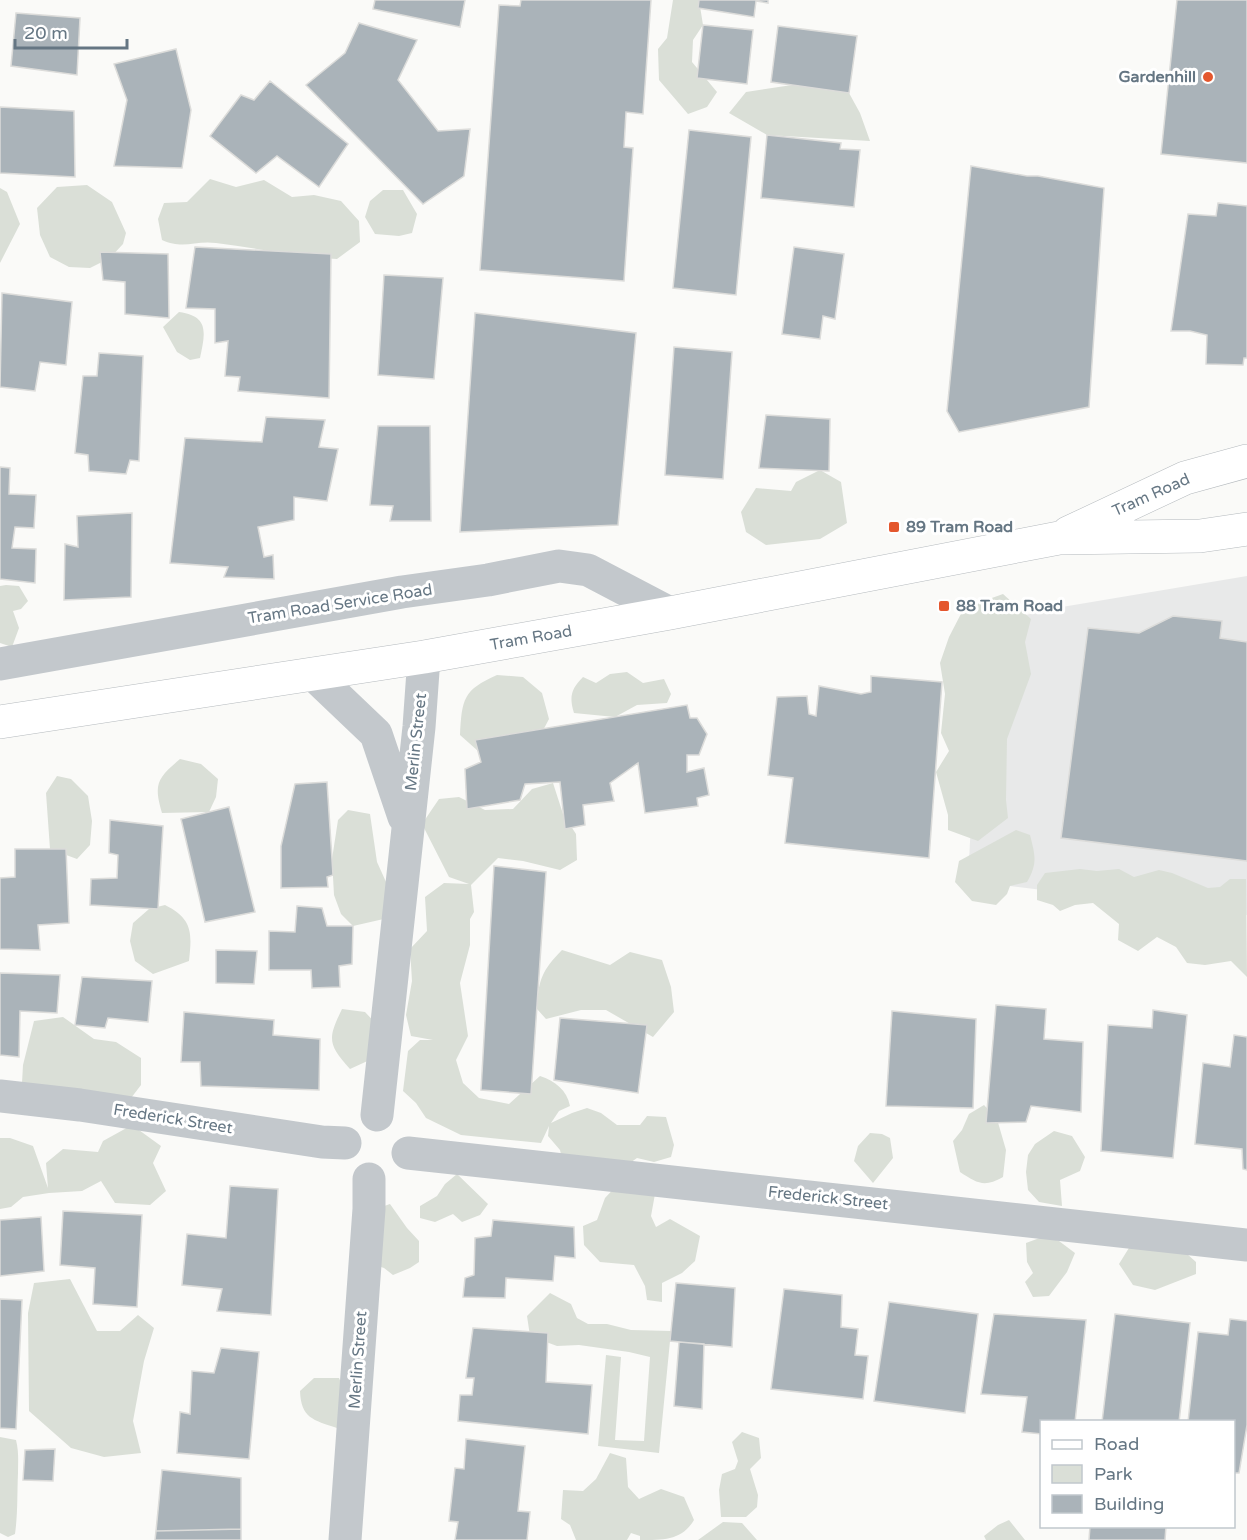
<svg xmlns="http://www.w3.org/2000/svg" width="1247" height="1540" viewBox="0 0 1247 1540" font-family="'Varela Round',sans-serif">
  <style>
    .built { fill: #e8e9e9 }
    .green { fill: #dadfd7 }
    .building { fill: #aab3b9; stroke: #dcdcda; stroke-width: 1.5 }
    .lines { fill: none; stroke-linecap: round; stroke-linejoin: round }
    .major-casing { stroke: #b5babe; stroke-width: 34 }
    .minor { stroke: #c3c8cc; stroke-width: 33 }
    .major { stroke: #fff; stroke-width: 33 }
    .poi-dot { fill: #e4572e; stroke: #fff; stroke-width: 2 }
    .labels { text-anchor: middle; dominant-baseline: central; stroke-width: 6; stroke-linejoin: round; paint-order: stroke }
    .poi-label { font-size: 16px; font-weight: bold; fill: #657683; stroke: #fff; text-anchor: start }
    .street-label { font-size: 16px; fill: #657683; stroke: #fff }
  </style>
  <rect width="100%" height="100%" fill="#fafaf8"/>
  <path class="built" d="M1247 576V915L968 881 981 626 1050 609Z"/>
  <path class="green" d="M673 0H699L703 25 693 40 692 62 717 92 707 107 688 114 659 80 658 49 667 38Z
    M792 85 849 93 860 113 870 141 767 135 729 113 746 92Z
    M210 179 236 187 264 180 292 197 314 195 341 201 359 221 360 242 337 259C296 257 257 248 216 243 195 240 184 250 162 240L158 219 164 203 187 202Z
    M87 185 112 202 126 233 123 244 110 258 90 268 69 267 50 257 40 235 37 208 57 187Z
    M0 188 7 192 20 224 0 263Z
    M383 190H403L417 214 412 233 399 236 375 234 365 217 370 201Z
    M179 312C210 316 205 334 200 358L190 360 177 352 163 327Z
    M820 470 841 482 847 523 820 539 766 545 746 532 741 512 756 488 791 491 796 482Z
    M6 585 19 586 28 601 21 609 13 611 19 628 12 647 0 643V586Z
    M1003 594 1031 619 1025 642 1031 674 1007 739 1006 800 1008 818 978 841 948 830V815L936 772 949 751 941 733 945 694 940 663 949 637 964 608Z
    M627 672 643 683 664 679 671 694 667 703 637 705 615 717 574 713C569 697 571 689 583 677L596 683 610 674Z
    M497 675 523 677 542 693 549 719 539 738 478 751 460 735C462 699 463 690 497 675Z
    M180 759 201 764 218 779 216 797 209 812 162 813C153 783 158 778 180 759Z
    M57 776 71 779 88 796 92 821 90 845 77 859 50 849 46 793Z
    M553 783 563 814 576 834 577 860 560 870 523 861 498 858 471 885 474 912 470 919V945L460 983 468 1036 456 1060 463 1083 479 1098 509 1104 540 1076C555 1081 567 1090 570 1106L559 1111 551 1123 572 1113 587 1108 601 1113 617 1125H640L647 1116 666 1117 674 1145 671 1157 654 1162 637 1158 610 1177 566 1175 560 1150 548 1136 549 1126 541 1143 461 1135 426 1118 416 1103 403 1091 408 1051 420 1040H433L411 1036 406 1015 412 981 410 949 427 931 425 897 444 883 469 884 449 877 422 824 439 799 459 797 485 810 513 809 532 789Z
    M348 810 370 814 377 862 391 893 388 918 353 926 341 914 334 895 332 859 338 820Z
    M1016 830 1030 835C1035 855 1038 863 1027 882L1010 886 1007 894 996 905 972 901 955 882 959 861Z
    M1080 869 1097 871 1119 869 1134 877 1159 870 1172 873 1208 888 1220 887 1230 879H1246L1247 977 1231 961 1205 965 1187 963 1176 947 1157 937 1138 951 1118 940 1119 924 1093 903 1075 905 1060 911 1053 905 1037 900V885L1045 873Z
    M165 905C193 919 192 933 189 961L153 974 135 961 130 941 133 923 149 909Z
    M562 950 610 965 630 952 662 960 671 987 674 1012 653 1037 606 1010H581L546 1019 537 1009C538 981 542 970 562 950Z
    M342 1009 365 1012 382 1030 374 1058 350 1069C327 1044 328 1038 342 1009Z
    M63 1017 94 1039 116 1042 141 1058V1085L128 1102 22 1083 23 1065 34 1021Z
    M984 1105 997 1119 1006 1150 1003 1177C984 1188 977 1183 960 1172L953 1141 962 1130 969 1114Z
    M132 1125 161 1146 153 1163 166 1191 150 1205 115 1203 101 1181 82 1191 49 1193 23 1197 11 1207 0 1209V1138H10L33 1146 48 1188 46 1163 63 1149 98 1152 103 1141Z
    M1054 1131 1072 1136 1085 1157 1080 1171 1060 1180 1062 1206 1039 1202 1028 1190 1026 1172 1028 1155 1035 1144Z
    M870 1133 882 1134 890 1138 893 1158 873 1183 854 1161 858 1146Z
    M457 1174 488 1204 480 1215 462 1222 453 1214 435 1222 420 1218V1206L437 1196 445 1184Z
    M622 1180 655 1194 651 1216 656 1227 670 1219 700 1236 695 1261 682 1273 662 1283V1302L647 1300 645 1286 634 1265 600 1262 584 1245 583 1226 597 1220 605 1198Z
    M390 1204 407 1228 419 1241V1262L410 1268 393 1275 384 1268 362 1261 364 1213Z
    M1045 1236 1059 1241 1075 1253 1067 1272 1049 1296 1033 1297 1025 1282 1033 1273 1027 1262 1026 1243Z
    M1132 1243 1177 1245 1196 1262V1274L1155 1290 1133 1285 1119 1264Z
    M70 1279 97 1331H120L138 1315 154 1328 144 1361 133 1421 141 1453 104 1457 71 1448 29 1411 28 1313 34 1283Z
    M550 1293 571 1304 577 1318 588 1324H607L631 1330 671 1331 659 1453 598 1446 606 1355 621 1357 615 1440 644 1441 650 1357 629 1352 579 1345 557 1346 530 1336 527 1316Z
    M314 1378H339L351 1405 337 1428C313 1420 301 1418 300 1391Z
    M742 1432 759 1438 761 1458 750 1469 758 1495 757 1507 746 1517H721L719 1490 722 1474 735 1469 738 1461 732 1442Z
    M0 1437 16 1440C19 1452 18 1461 18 1473 17 1495 18 1512 15 1534L8 1537 0 1533Z
    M610 1453 626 1458 628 1487 639 1499 661 1489 684 1497 694 1520C682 1540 665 1540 640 1540V1536L631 1533 627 1540H576L570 1525 561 1519 563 1490 583 1491 596 1479Z
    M1009 1520 1025 1540H986L984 1536 998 1525Z
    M723 1522 742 1523 757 1540H698Z"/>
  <path class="building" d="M375 0H465L460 27 373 9Z
    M521 0H651L643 114 626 112 624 147 633 148 624 281 480 270 499 5 520 6Z
    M699 0H768V3L756 1 754 17 698 8Z
    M1177 0H1247V163L1161 154Z
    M16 13 80 18 77 75 11 66Z
    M359 23 417 40 398 80 438 131 470 129 464 176 423 204 306 85 345 53Z
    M703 25 753 30 747 84 697 78Z
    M778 26 857 36 849 93 771 82Z
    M176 49 191 110 182 168 114 166 127 100 114 64Z
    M270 81 348 144 319 187 277 156 256 173 210 136 241 95 254 100Z
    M0 107 74 111 75 177 0 173Z
    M689 130 751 137 736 295 673 288Z
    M767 135 841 143 840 149 860 150 854 207 761 198Z
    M971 166 1027 176H1038L1104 188 1089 407 959 432 947 411Z
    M1218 203 1247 206V358H1244L1243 365 1206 364 1207 335 1190 331H1171L1188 214 1216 216Z
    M195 247 331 254 329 398 238 391 240 377 225 376 228 341 215 343V309L186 308Z
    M794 247 844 254 835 319 823 316 820 339 782 334Z
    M100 252 168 254 169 318 125 314V282L103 280Z
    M384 275 443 278 434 379 378 375Z
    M2 293 72 302 66 365 40 362 35 391 0 387Z
    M475 313 636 333 618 525 460 532Z
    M674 347 732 352 723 479 665 475Z
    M99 353 143 356 139 461 130 460 126 474 89 471 88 455 75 453 83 376H97Z
    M766 415 830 419 829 471 759 468Z
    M266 417 325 420 319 447 338 449 327 501 294 497V520L258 527 264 557 273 555 274 579 224 577 228 567 170 563 185 438 262 442Z
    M378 426H430L431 521H390L393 506 370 505Z
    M0 467 10 468 9 494 36 495 34 528 15 527 12 548 36 549 35 583 0 579Z
    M132 513 131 597 64 600 65 544 78 547 77 516Z
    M1173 616 1222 621 1220 638 1247 642V861L1061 838 1088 628 1139 633Z
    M871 676 942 682 929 858 785 843 793 778 768 775 777 697 807 696 809 714 816 716 819 686 861 694 871 692Z
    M687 705 690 718H697L707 734 699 755H687V772L704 768 709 795 697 798 698 806 645 813 638 763 610 783 614 801 583 805 585 825 565 829 560 782 525 784 520 800 467 809 465 769 481 762 475 740Z
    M327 782 333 875 327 877 328 887 281 888V846L295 784Z
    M229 807 255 912 205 922 181 819Z
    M110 820 163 826 158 909 90 905 91 879 117 878 118 855 109 853Z
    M15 849H66L69 923 38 925 40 950 0 949V878L15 877Z
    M494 866 546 872 531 1094 481 1090Z
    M297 906 322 908 327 926H353L352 964 339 966 340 987 312 988 311 970H269V931L295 932Z
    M216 950 257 951 254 984 216 983Z
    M0 973 60 975 57 1013 20 1011 19 1057 0 1055Z
    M82 977 152 981 148 1022 108 1018 105 1028 75 1025Z
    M996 1005 1046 1009 1044 1039 1083 1042 1081 1112 1031 1106 1026 1122 986 1123Z
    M1153 1010 1187 1015 1173 1158 1101 1151 1108 1025 1152 1028Z
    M892 1011 976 1019 973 1108 886 1106Z
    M184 1012 274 1020 273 1035 320 1039 319 1090 201 1086 200 1062H181Z
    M560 1018 647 1025 638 1093 554 1080Z
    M1234 1035 1247 1037V1170L1243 1169 1242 1149 1195 1144 1203 1063 1230 1067Z
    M230 1186 278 1189 271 1315 217 1311 222 1289 182 1285 187 1234 226 1238Z
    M63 1211 142 1215 137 1307 93 1304 95 1268 60 1265Z
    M41 1217 44 1271 0 1276V1220Z
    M493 1220 574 1227 575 1258 555 1256 553 1281 506 1278 505 1298 463 1297 465 1278 474 1275 475 1238 491 1236Z
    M676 1283 735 1288 732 1347 670 1341Z
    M784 1289 842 1295 841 1327 858 1329 855 1355 868 1356 863 1399 771 1389Z
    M0 1299 22 1300 16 1429 0 1428Z
    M889 1302 978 1314 965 1413 874 1401Z
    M994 1314 1086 1320 1075 1422H1042V1434L1022 1432 1027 1397 981 1394Z
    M1115 1314 1190 1323 1179 1422H1102Z
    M1230 1319 1247 1321V1425L1239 1473H1234V1422H1188L1198 1332 1228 1335Z
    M473 1328 548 1333 546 1382 592 1385 588 1434 458 1421 460 1395H472L474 1378H466Z
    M679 1342 704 1344 702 1409 674 1406Z
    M221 1348 259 1352 249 1459 177 1453 180 1412 190 1414 192 1371 214 1373Z
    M466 1439 525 1446 518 1511 530 1512 527 1540H455L458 1522 449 1521 455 1468 464 1469Z
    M55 1449 53 1481 23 1480 25 1450Z
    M162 1470 241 1478V1529L156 1531Z
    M1090 1526H1166L1165 1540H1089Z
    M241 1529V1540H155L156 1531Z"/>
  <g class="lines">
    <g class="major-casing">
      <path id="major" d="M1068 533 1185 478 1247 461
        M0 722 424 657 670 613 1059 538 1200 536 1247 529"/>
    </g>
    <path class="minor" d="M0 664 402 592 488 580 559 566 588 570 670 613
      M313 674 376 734 404 817
      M0 1096 80 1105 322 1142 345 1143
      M377 1115 419 727 424 657
      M408 1153 1247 1245
      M345 1540 369 1209V1179"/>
    <use href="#major" class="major"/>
  </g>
  <g class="poi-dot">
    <circle cx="1208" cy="77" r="6"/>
    <rect x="888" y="521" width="12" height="12" rx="3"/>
    <rect x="938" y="600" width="12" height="12" rx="3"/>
  </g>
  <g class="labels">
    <g class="poi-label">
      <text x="1196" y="77" text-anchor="end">Gardenhill</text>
      <text x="906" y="527">89 Tram Road</text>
      <text x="956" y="606">88 Tram Road</text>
    </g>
    <g class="street-label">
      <text transform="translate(1151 495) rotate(-24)">Tram Road</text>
      <text transform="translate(340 604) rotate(-9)">Tram Road Service Road</text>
      <text transform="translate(531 638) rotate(-10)">Tram Road</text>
      <text transform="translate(416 742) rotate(-84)">Merlin Street</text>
      <text transform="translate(173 1119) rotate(9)">Frederick Street</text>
      <text transform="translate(828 1198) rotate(6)">Frederick Street</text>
      <text transform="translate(358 1360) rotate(-86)">Merlin Street</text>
    </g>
  </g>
  <rect x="1040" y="1420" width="195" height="108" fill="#ffffff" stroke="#c1c8cd" stroke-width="1.5"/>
  <rect x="1052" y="1440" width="30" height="9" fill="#ffffff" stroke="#c1c8cd" stroke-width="1.5"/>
  <text x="1094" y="1450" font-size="18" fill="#657683">Road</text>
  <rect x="1052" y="1465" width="30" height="18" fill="#dadfd7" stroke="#c1c8cd" stroke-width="1.5"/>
  <text x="1094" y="1480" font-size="18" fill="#657683">Park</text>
  <rect x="1052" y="1495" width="30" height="18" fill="#aab3b9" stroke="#c1c8cd" stroke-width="1.5"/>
  <text x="1094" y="1510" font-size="18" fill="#657683">Building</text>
  <path d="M15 39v9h112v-9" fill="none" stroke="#657683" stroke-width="3"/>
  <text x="24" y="39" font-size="18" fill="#657683" stroke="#ffffff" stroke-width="4.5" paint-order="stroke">20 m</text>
</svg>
